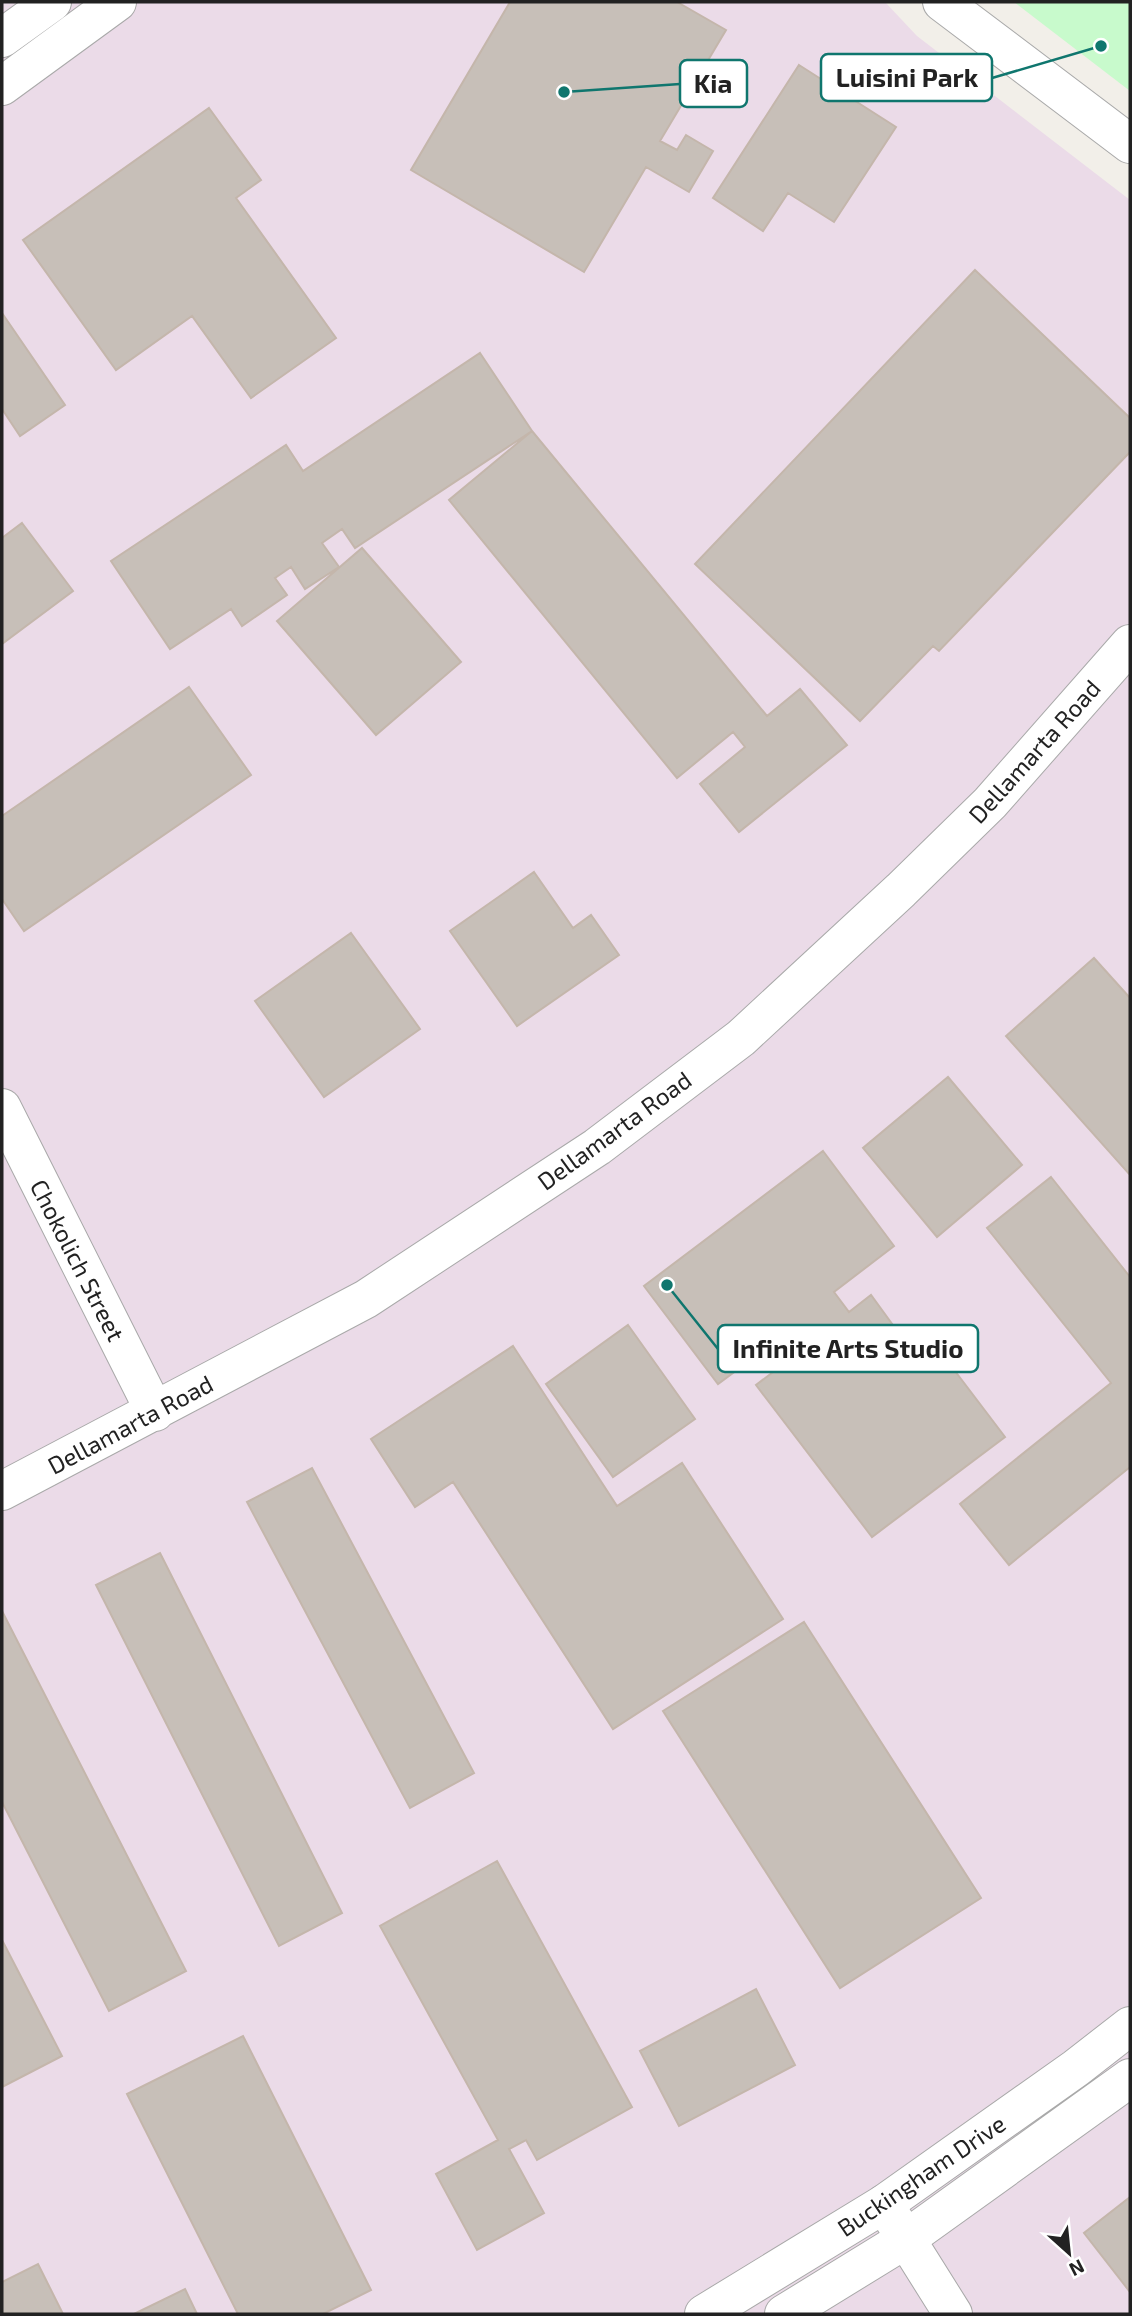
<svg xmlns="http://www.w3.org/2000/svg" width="1132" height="2316" viewBox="0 0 1132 2316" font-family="'Exo 2',sans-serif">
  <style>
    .industrial { fill: #ebdbe8 }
    .park { fill: #c8facc }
    .building { fill: #c7bfb8; stroke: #c4b6ab; stroke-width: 2 }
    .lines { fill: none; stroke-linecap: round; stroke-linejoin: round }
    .minor-casing { stroke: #a9a9a9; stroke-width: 40 }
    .tertiary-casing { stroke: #a9a9a9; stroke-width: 40 }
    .minor { stroke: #fff; stroke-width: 38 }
    .tertiary { stroke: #fff; stroke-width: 38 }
    .labels { text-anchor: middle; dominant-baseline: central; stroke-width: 7; stroke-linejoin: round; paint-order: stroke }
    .street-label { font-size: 24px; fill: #222; stroke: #fff }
    .leader { fill: none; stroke: #0f766e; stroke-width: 2.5 }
    .callout-dot { fill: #0f766e; stroke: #fff; stroke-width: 2.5 }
    .callout { fill: #fff; stroke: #0f766e; stroke-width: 2.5 }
    .callout-label { font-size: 26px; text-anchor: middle; font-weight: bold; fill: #222 }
  </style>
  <rect width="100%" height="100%" fill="#f2efe9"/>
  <path class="industrial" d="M2 2H885L917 36 1130 200V2314H2Z"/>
  <path class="park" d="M1014 2H1130V91Z"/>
  <path class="building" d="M510 2H677L726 30 660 141 677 150 686 135 713 151 689 192 646 167 584 272 411 170Z
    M799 65 896 127 834 222 788 193 763 231 713 198Z
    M209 108 261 180 236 198 336 338 251 398 192 316 116 370 23 240Z
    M975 270 1130 418V452L939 651 933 646 860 721 695 564Z
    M2 313 65 405 20 436 2 409Z
    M480 353 532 431 355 548 342 529 322 543 339 567 305 589 291 567 275 578 287 595 242 626 231 609 170 649 111 561 286 445 303 471Z
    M532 431 767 716 800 689 847 745 739 832 700 784 745 747 733 732 677 778 449 500Z
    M22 523 73 591 2 644V538Z
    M362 548 461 662 376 735 277 621Z
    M189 687 251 775 24 931 2 899V816Z
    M534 872 573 928 591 915 619 955 517 1026 450 931Z
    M351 933 420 1029 324 1097 255 1001Z
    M1094 958 1130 998V1175L1006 1036Z
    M948 1077 1022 1165 937 1237 863 1148Z
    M823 1151 894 1246 834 1292 849 1312 871 1295 906 1343 923 1329 1005 1437 872 1537 756 1385 790 1359 776 1341 718 1384 644 1286Z
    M1051 1177 1130 1277V1467L1009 1565 960 1504 1111 1383 987 1228Z
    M628 1325 695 1419 613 1477 546 1384Z
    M513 1346 617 1506 682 1463 783 1619 613 1729 453 1482 415 1507 371 1439Z
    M312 1468 474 1773 410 1808 247 1502Z
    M160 1553 342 1913 279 1946 96 1585Z
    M2 1611 186 1971 109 2011 2 1802Z
    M804 1622 981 1898 840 1988 663 1711Z
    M497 1861 632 2107 537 2160 526 2140 509 2149 544 2213 477 2250 436 2174 498 2140 380 1926Z
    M2 1940 62 2056 2 2087Z
    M756 1989 795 2065 679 2126 640 2051Z
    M243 2036 371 2290 323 2314H238L127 2094Z
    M1130 2197V2292L1084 2233Z
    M38 2264 63 2314H2V2282Z
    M185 2289 197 2314H134Z"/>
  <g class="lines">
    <g class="minor-casing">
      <path id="minor" d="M942 2 1130 144
        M2 1108 155 1412
        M2 1491 366 1299 597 1147 741 1038 901 890 990 803 1130 644
        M884 2204 953 2314"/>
    </g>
    <g class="tertiary-casing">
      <path id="tertiary" d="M2 38 52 2
        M2 86 117 2
        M704 2314 884 2204 1076 2068 1130 2026
        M784 2314 906 2239 1130 2078"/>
    </g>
    <use href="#minor" class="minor"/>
    <use href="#tertiary" class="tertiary"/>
  </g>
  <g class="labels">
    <g class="street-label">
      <text transform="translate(1034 751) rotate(-48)">Dellamarta Road</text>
      <text transform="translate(614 1130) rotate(-36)">Dellamarta Road</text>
      <text transform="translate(78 1260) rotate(63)">Chokolich Street</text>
      <text transform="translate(130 1424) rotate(-28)">Dellamarta Road</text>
      <text transform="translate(921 2175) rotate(-34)">Buckingham Drive</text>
    </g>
  </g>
  <path class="leader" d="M1101 46L992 78M564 92L680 84M667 1285L718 1349"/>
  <g class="callout-dot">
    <circle cx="1101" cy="46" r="7"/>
    <circle cx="564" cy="92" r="7"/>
    <circle cx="667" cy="1285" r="7"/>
  </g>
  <g class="callout">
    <rect x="821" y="54" width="171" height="47" rx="7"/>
    <rect x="680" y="60" width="67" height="47" rx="7"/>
    <rect x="718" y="1325" width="260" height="47" rx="7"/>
  </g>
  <g class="callout-label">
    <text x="907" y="87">Luisini Park</text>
    <text x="713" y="93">Kia</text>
    <text x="848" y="1358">Infinite Arts Studio</text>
  </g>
  <rect width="1132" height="2316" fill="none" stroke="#222222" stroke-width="7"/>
  <g transform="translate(1069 2253) rotate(153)" stroke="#ffffff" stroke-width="5" paint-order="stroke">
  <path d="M0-5L12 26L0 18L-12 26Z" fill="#222222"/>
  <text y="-10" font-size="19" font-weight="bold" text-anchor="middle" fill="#222222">N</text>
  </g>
</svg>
